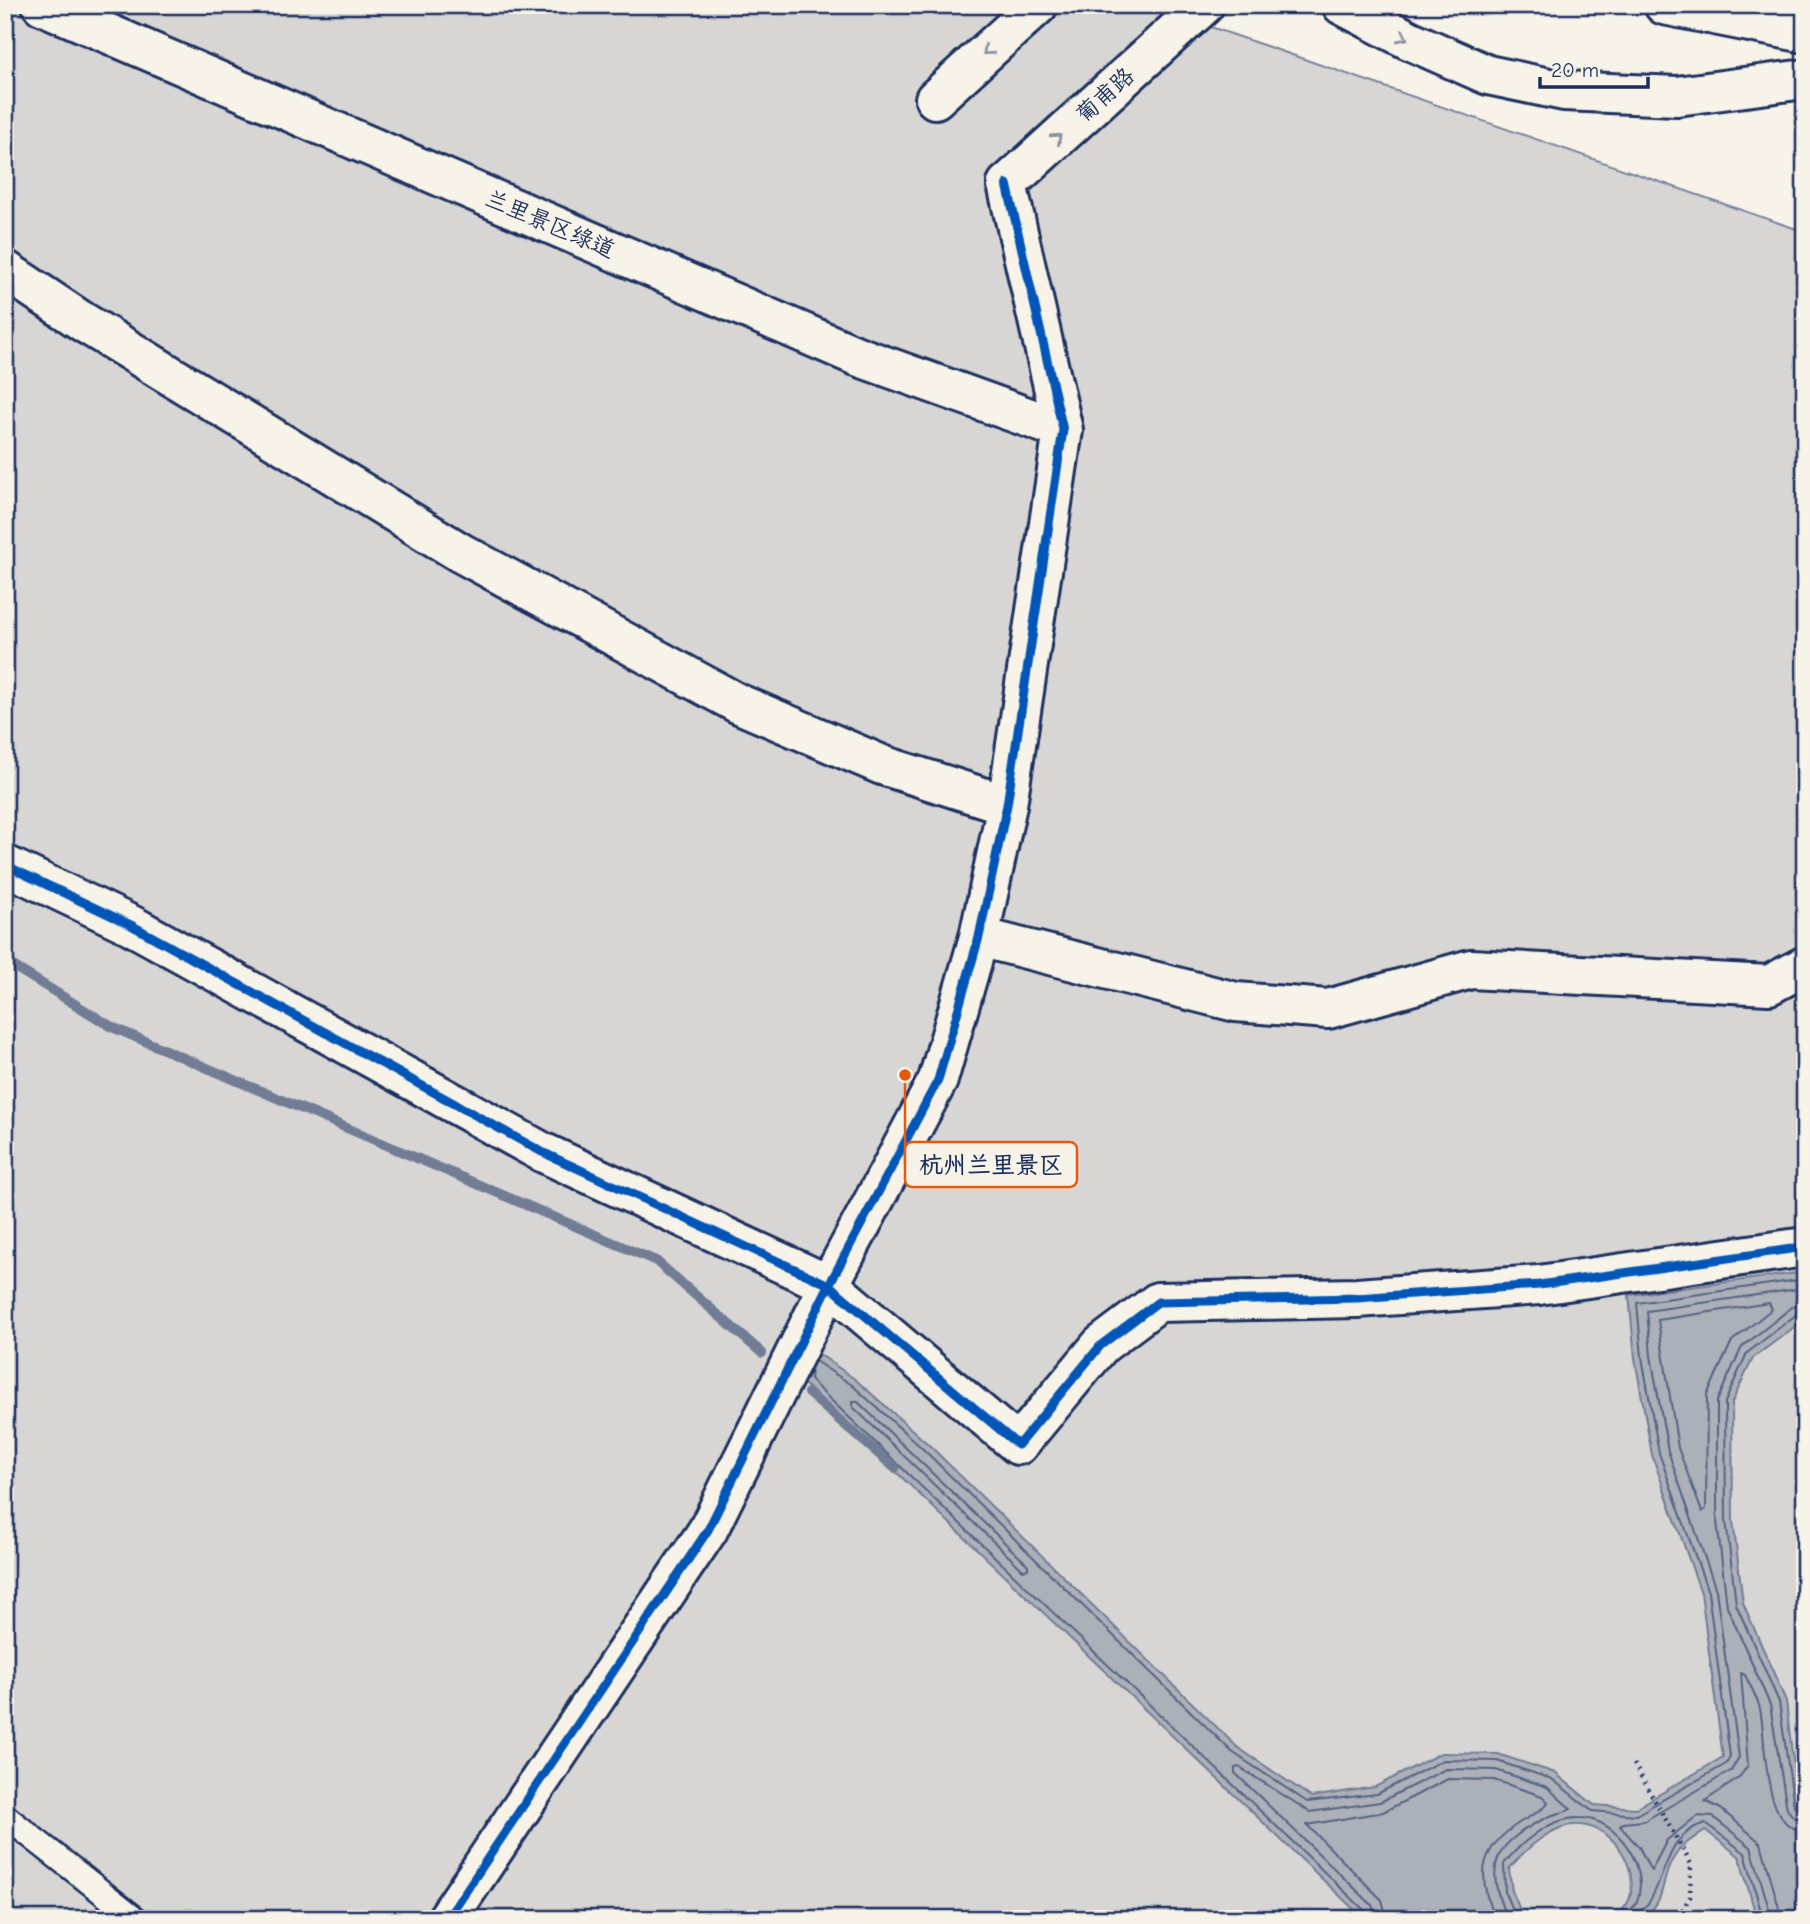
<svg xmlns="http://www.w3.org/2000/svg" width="1810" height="1924" viewBox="0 0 1810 1924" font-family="'Comic Neue','LXGW WenKai TC',sans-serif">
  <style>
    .green { fill: #d7d6d4; stroke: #798299; stroke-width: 2 }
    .water { fill: #acb0b9; stroke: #727c95; stroke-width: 2 }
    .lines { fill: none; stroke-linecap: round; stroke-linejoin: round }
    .shore { stroke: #556382; stroke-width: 2 }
    .stream { stroke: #727c95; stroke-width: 10 }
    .lane-casing { stroke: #1b2f5e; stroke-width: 28 }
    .street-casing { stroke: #1b2f5e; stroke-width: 44 }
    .primary-casing { stroke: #1b2f5e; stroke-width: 44 }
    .path { stroke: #1b2f5e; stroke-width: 4.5; stroke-dasharray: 2 5; stroke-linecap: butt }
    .lane { stroke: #f7f3e8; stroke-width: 23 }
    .street { stroke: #f7f3e8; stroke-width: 38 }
    .primary { stroke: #f7f3e8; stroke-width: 38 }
    .cycleway-casing { stroke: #f7f3e8; stroke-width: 13 }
    .cycleway { stroke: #0057b8; stroke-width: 9 }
    .oneway { stroke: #8991a3 }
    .labels { text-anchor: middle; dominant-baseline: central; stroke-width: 5; stroke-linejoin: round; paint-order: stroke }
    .street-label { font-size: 23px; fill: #1b2f5e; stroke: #f7f3e8 }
    .leader { fill: none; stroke: #e8590c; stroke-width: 2.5 }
    .callout-dot { fill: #e8590c; stroke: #f7f3e8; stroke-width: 2.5 }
    .callout { fill: #f7f3e8; stroke: #e8590c; stroke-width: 2.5 }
    .callout-label { font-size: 24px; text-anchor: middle; font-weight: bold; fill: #1b2f5e }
  </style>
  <rect width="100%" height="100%" fill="#f7f3e8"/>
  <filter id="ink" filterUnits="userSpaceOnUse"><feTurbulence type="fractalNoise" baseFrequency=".0143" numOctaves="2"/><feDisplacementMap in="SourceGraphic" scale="14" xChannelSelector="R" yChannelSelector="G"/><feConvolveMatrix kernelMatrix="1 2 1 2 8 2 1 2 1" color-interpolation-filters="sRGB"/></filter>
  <g filter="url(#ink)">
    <path class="green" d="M5 5H1147L1805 232V1919H5Z"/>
    <path class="water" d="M1805 1272V1319L1753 1358 1732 1402 1733 1520 1743 1603 1786 1701 1792 1754 1805 1821V1919H1757L1739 1856 1705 1830C1697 1836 1685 1843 1679 1850 1652 1884 1676 1919 1615 1919 1620 1912 1629 1904 1630 1897 1638 1866 1614 1828 1581 1825 1554 1822 1524 1850 1509 1869L1512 1891 1524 1919H1364L801 1381 809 1347 856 1380 928 1444 1237 1747 1311 1797 1375 1787 1441 1753 1498 1754 1555 1773 1594 1805 1636 1808 1723 1757 1701 1593 1652 1455 1635 1358 1629 1295Z"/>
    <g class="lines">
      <path class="shore" d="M1769 1303 1772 1309 1732 1341 1707 1395 1706 1509 1702 1512 1678 1448 1658 1320Z
        M1805 1304 1792 1307 1742 1347 1717 1401V1521L1727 1606 1770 1705 1787 1809 1794 1818 1805 1821
        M1805 1312 1797 1314 1747 1353 1725 1402 1726 1520 1736 1604 1779 1702 1794 1806 1798 1811 1805 1812
        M815 1361 852 1385 923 1449 1232 1752 1307 1802 1377 1794 1443 1760 1497 1761 1552 1779 1592 1811 1636 1815 1726 1764 1730 1756 1708 1592 1659 1453 1642 1357 1637 1303 1805 1279
        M811 1369 810 1380 1365 1911 1368 1919
        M853 1402H858L1028 1565V1569L1023 1570 853 1407Z
        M1377 1919 1372 1905 1235 1773V1768L1239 1767 1310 1812 1380 1802 1446 1769 1496 1770 1547 1787 1571 1809C1565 1813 1557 1813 1550 1816 1495 1842 1483 1863 1507 1919
        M1387 1919 1382 1900 1307 1825 1383 1812 1448 1779 1494 1780 1542 1796 1548 1802C1544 1810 1531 1816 1522 1821 1479 1848 1476 1874 1495 1919
        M1516 1919 1505 1893 1504 1864C1520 1843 1550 1817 1580 1818 1617 1818 1650 1867 1637 1901 1634 1907 1628 1914 1624 1919
        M1637 1919C1638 1909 1645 1909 1649 1902 1667 1874 1667 1834 1705 1823L1745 1853 1763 1919
        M1772 1919 1751 1847 1713 1817 1697 1816 1667 1840 1651 1871 1639 1847 1620 1826 1623 1823 1644 1821 1731 1771 1739 1757 1716 1590 1668 1451 1651 1356 1647 1311 1805 1288
        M1782 1919 1761 1843 1721 1809 1705 1801 1739 1778 1748 1765 1741 1673 1745 1675C1750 1686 1758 1698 1760 1709 1767 1741 1761 1830 1805 1831"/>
      <path class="stream" d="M5 961 112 1027 656 1261 762 1353
        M808 1393 895 1468"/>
      <g class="lane-casing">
        <path id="lane" d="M5 1816 136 1919"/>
      </g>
      <g class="street-casing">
        <path id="street" d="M42 5 857 356 1063 430
          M5 270 83 322 461 553 737 703 882 765 1007 805
          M5 865 131 925 542 1152 829 1285 1018 1445 1101 1345 1158 1302 1357 1298 1539 1285 1805 1247
          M979 937 1236 1002 1328 1009 1471 969 1769 985 1805 966
          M447 1919 708 1530 829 1285 938 1080 979 937 1007 805 1063 430 1007 184"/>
      </g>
      <g class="primary-casing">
        <path id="primary" d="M1342 5 1409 40 1488 75 1564 91 1677 96 1805 79
          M1664 5 1805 33
          M935 99 1038 5
          M1007 184 1204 5"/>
      </g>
      <path class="path" d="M1634 1764 1691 1864 1690 1897 1677 1919"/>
      <use href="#lane" class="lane"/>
      <use href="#street" class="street"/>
      <use href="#primary" class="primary"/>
      <g class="cycleway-casing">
        <path id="cycleway" d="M5 865 131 925 542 1152 829 1285 1018 1445 1101 1345 1158 1302 1357 1298 1539 1285 1805 1247
          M447 1919 708 1530 829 1285 938 1080 979 937 1007 805 1063 430 1007 184"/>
      </g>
      <use href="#cycleway" class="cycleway"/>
    </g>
    <defs><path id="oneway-chevron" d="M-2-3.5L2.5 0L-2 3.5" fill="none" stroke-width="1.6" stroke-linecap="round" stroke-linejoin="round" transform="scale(1.75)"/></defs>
    <g class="oneway">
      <use href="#oneway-chevron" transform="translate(1403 37) rotate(26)"/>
      <use href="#oneway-chevron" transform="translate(987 51) rotate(138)"/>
      <use href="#oneway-chevron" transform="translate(1057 138) rotate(-42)"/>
    </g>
  </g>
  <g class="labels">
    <g class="street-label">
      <text transform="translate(1105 95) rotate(-42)">葡甫路</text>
      <text transform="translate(550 224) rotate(23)">兰里景区绿道</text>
    </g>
  </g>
  <path class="leader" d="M905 1075L905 1164"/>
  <circle class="callout-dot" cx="905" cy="1075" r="7"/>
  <rect class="callout" x="905" y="1142" width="172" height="45" rx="7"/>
  <g class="callout-label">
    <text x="991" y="1173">杭州兰里景区</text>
  </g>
  <rect width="1810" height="1924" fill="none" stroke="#f7f3e8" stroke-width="28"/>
  <rect x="14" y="14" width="1782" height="1896" fill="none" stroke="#1b2f5e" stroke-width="2.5" filter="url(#ink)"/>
  <path d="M1540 77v10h108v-10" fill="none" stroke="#1b2f5e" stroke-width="3.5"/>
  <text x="1551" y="77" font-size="21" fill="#1b2f5e" stroke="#f7f3e8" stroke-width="5" paint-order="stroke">20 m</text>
</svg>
